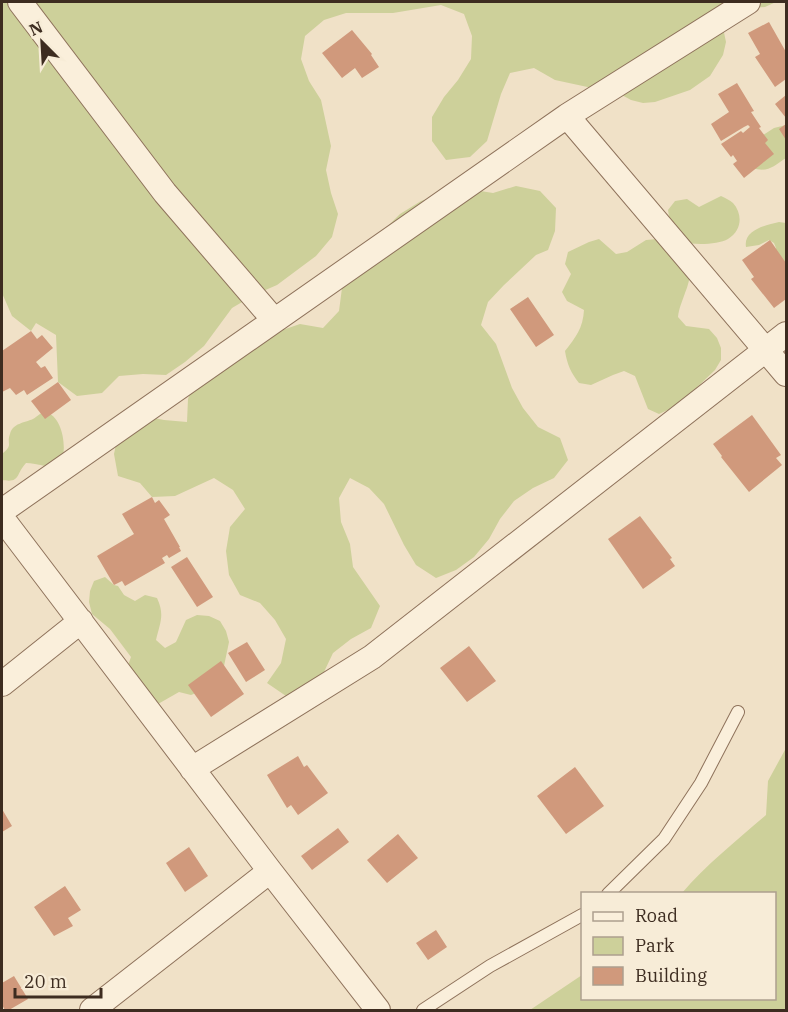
<svg xmlns="http://www.w3.org/2000/svg" width="788" height="1012" viewBox="0 0 788 1012" font-family="'IBM Plex Serif',serif">
  <style>
    .green { fill: #cdd09a }
    .building { fill: #d0997c }
    .lines { fill: none; stroke-linecap: round; stroke-linejoin: round }
    .service-casing { stroke: #8e725b; stroke-width: 14 }
    .minor-casing { stroke: #8e725b; stroke-width: 26 }
    .service { stroke: #faefdb; stroke-width: 12 }
    .minor { stroke: #faefdb; stroke-width: 24 }
  </style>
  <rect width="100%" height="100%" fill="#f0e1c7"/>
  <path class="green" d="M2 2H776L765 7 752 8 722 23 726 42 723 55 710 76 690 90 655 102 643 103 631 100 620 94 555 80 534 68 510 73 501 94 487 141 470 157 446 160 432 141V117L444 97 458 80 471 59 472 36 464 14 441 5 393 13H346L324 20 305 36 301 59 309 81 321 100 331 146 326 170 331 193 338 214 332 237 316 256 277 285 254 295 232 308 204 346 185 362 166 375 143 374 119 376 102 393 77 396 58 382 56 335 36 323 31 331 12 316 2 293Z
    M786 125V158C773 166 769 173 752 168L760 137 774 128Z
    M516 186 540 191 556 208 555 231 548 250 536 255 504 285 488 302 481 325 496 344 512 388 523 408 538 427 560 438 568 460 554 478 533 488 514 501 500 519 489 539 474 557 456 570 436 578 416 565 404 545 384 504 369 488 350 478 339 498 341 522 350 544 353 567 380 606 371 628 351 639 333 653 323 674 308 690 286 696 267 683 281 663 286 639 275 620 260 603 240 595 229 575 226 551 230 527 245 509 233 490 214 478 175 496 152 497 140 483 118 476 114 454 119 430 139 415 164 420 187 422 188 399 197 376 256 339 300 324 323 328 339 311 342 288 383 231 400 214 421 201 444 193 468 189 493 193Z
    M721 196C725 198 730 200 733 203 743 214 742 231 728 239 718 245 693 245 682 242L670 223 668 210 675 201 687 199 699 207Z
    M779 222 786 223V278L781 276 775 259 776 248 774 243 769 240 759 245 746 247C743 230 766 225 779 222Z
    M599 239 616 254 627 252 646 240 657 239 691 269C690 277 688 286 685 293 682 302 679 308 678 317L686 326 709 329 717 338 721 348V360L715 370 689 395 670 409 659 414 648 409 635 376 624 371 613 375 591 385 579 383C571 373 567 364 565 351 576 337 583 328 584 310L567 301 562 292 571 274 565 264 568 252 589 242Z
    M45 412C61 415 66 442 63 456 42 472 49 464 26 463 15 475 21 483 2 480V454C14 444 6 445 10 434 13 423 24 423 33 419 38 416 40 413 45 412Z
    M105 577 114 585 118 586 124 595 135 601 145 595 157 598C165 615 160 623 156 640L165 648 176 642 186 620 197 615 209 616 220 621 226 631 229 642 224 666 201 691 191 695 179 692 158 704H148L127 668 131 657 110 629 92 614 89 602 90 591 94 581Z
    M786 748V1010H530L582 975V998H774V894L682 893C707 864 737 840 766 815L768 781Z"/>
  <path class="building" d="M769 22 786 52V79L775 87 755 57 760 54 748 33Z
    M352 30 372 54 371 55 379 67 362 78 355 68 342 78 322 53Z
    M737 83 754 111 751 112 761 127 759 128 768 140 765 143 774 154 744 178 733 164 737 161 733 155 731 157 721 144 741 131 743 133 750 127 748 125 744 127 721 141 711 124 729 112 718 94Z
    M786 95V118L775 104Z
    M786 124V140L779 129Z
    M770 240 786 263V299L774 308 751 279 754 277 742 260Z
    M528 297 554 335 536 347 510 309Z
    M31 331 37 339 42 335 53 348 36 362 41 368 45 366 53 378 27 395 24 390 16 395 10 388 2 392V351Z
    M58 382 71 400 45 419 31 401Z
    M752 415 781 455 776 458 782 465 749 492 721 457 722 456 713 444Z
    M152 497 155 503 159 500 170 515 164 519 180 547H179L181 551 169 558 167 555 162 558 165 563 125 586 122 581 114 585 97 556 134 534 122 514Z
    M640 516 672 558 670 559 675 566 643 589 608 539Z
    M187 557 213 597 197 607 171 567Z
    M247 642 265 670 246 682 228 653Z
    M469 646 496 681 467 702 440 668Z
    M221 661 244 694 211 717 188 685Z
    M298 756 304 767 307 765 328 793 298 815 291 805 287 808 267 775Z
    M575 767 604 806 566 834 537 796Z
    M2 809 12 826 2 832Z
    M338 828 349 842 312 870 301 856Z
    M398 834 418 858 387 883 367 860Z
    M189 847 208 876 185 892 166 863Z
    M65 886 81 910 68 918 73 926 54 936 34 907Z
    M436 930 447 947 428 960 416 943Z
    M14 976 28 999 9 1010H5L2 1005V983Z"/>
  <g class="lines">
    <g class="service-casing">
      <path id="service" d="M608 894 664 839 701 783 738 712
        M423 1010 490 966 582 915"/>
    </g>
    <g class="minor-casing">
      <path id="minor" d="M20 2 165 193 274 320
        M567 116 786 374
        M2 511 567 116 748 2
        M2 518 270 871 378 1010
        M2 684 81 621
        M192 769 372 657 786 334
        M92 1010 270 871"/>
    </g>
    <use href="#service" class="service"/>
    <use href="#minor" class="minor"/>
  </g>
  <rect width="788" height="1012" fill="none" stroke="#3d2c20" stroke-width="6"/>
  <rect x="581" y="892" width="195" height="108" fill="#f7ecd7" stroke="#ad9f8e" stroke-width="1.5"/>
  <rect x="593" y="912" width="30" height="9" fill="#faefdb" stroke="#ad9f8e" stroke-width="1.5"/>
  <text x="635" y="922" font-size="18" fill="#3d2c20">Road</text>
  <rect x="593" y="937" width="30" height="18" fill="#cdd09a" stroke="#ad9f8e" stroke-width="1.5"/>
  <text x="635" y="952" font-size="18" fill="#3d2c20">Park</text>
  <rect x="593" y="967" width="30" height="18" fill="#d0997c" stroke="#ad9f8e" stroke-width="1.5"/>
  <text x="635" y="982" font-size="18" fill="#3d2c20">Building</text>
  <g transform="translate(42 42) rotate(336)" stroke="#f7ecd7" stroke-width="4.5" paint-order="stroke">
  <path d="M0-4.5L10 22L0 15L-10 22Z" fill="#3d2c20"/>
  <text y="-9" font-size="16" font-weight="bold" text-anchor="middle" fill="#3d2c20">N</text>
  </g>
  <path d="M15 988v9h86v-9" fill="none" stroke="#3d2c20" stroke-width="3"/>
  <text x="24" y="988" font-size="18" fill="#3d2c20" stroke="#f7ecd7" stroke-width="4.5" paint-order="stroke">20 m</text>
</svg>
